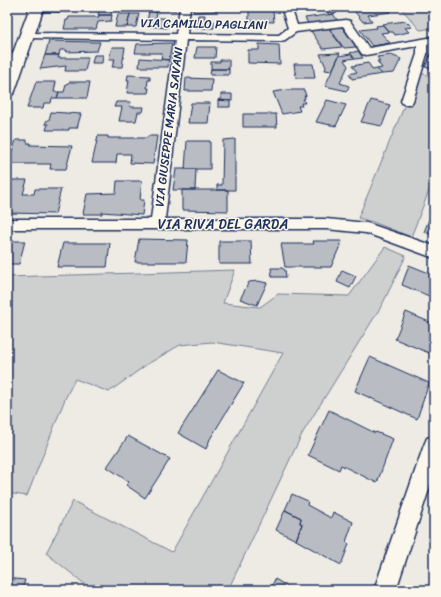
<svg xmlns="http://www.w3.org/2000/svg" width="441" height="597" viewBox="0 0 441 597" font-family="Sriracha,sans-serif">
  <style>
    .green { fill: #cecfcf; stroke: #747f96 }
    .building { fill: #b9bcc3; stroke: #1b2f5e }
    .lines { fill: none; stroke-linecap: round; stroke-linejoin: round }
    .lane-casing { stroke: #1b2f5e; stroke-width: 3 }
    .street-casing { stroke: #1b2f5e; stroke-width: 3 }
    .secondary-casing { stroke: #1b2f5e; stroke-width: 3 }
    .lane { fill: #fbf7ec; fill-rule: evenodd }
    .street { fill: #fbf7ec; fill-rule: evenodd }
    .secondary { fill: #fbf7ec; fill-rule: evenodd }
    .labels { text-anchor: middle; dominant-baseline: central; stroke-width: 3; stroke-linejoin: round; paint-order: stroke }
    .far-street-label { font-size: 12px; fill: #1b2f5e; stroke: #fbf7ec }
    .street-label { font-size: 14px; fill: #1b2f5e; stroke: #fbf7ec }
  </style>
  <rect width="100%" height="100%" fill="#eeebe4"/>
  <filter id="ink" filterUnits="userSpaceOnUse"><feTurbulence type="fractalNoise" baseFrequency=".025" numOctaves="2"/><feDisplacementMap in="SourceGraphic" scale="8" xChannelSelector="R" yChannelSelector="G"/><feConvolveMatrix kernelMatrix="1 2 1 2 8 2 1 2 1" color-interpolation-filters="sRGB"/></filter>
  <g filter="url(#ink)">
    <path class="green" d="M400 7H434V28L420 30Z
      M418 73 434 76V178L411 237 373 222 358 218Z
      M385 247 406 256 382 305 302 434 228 590H92L46 553 73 501 172 552 283 353 212 342 180 345 146 365 109 392 75 379 65 399 27 496 7 493V277L235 270 223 303 260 307 278 294 349 296Z"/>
    <path class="building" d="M100 7H113L111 15H98Z
      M150 7H176V10H157V12L149 11Z
      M196 7H217V11L193 12V8Z
      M315 7H334L337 13 329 15 327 11H317Z
      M351 7H387L391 12 368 15 372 21 363 22Z
      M256 9 273 11 274 22 249 21V10H256Z
      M149 11 157 12 156 18H165L164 22H168L167 28 146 26Z
      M118 14H130L127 27H115Z
      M130 14H139L136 27H127Z
      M333 14 338 21 309 25 305 18Z
      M99 15H112L111 21 98 22 96 29H64L66 20H68L69 17H99Z
      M198 15H205L204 21H214V28H196Z
      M406 21 412 27 405 28 409 32 395 35 393 32H389L382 24Z
      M383 25 389 32 381 33 390 43 372 46 360 30 377 28 376 26Z
      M342 27 356 47 344 48 329 28Z
      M329 28 332 33 342 47 323 49 311 31Z
      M49 41 94 42H100L97 51 66 52 67 50H60L59 55H45Z
      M172 43 169 60 161 59 162 53H135L137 44Z
      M259 44 279 45 280 64 248 63V50H259Z
      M112 47H125L122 67H112L115 59H109Z
      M197 47H216L215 58H195Z
      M358 51 363 58 355 59 350 53Z
      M340 53 332 71 325 70 326 67 320 54Z
      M431 53 434 54V69L425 67Z
      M351 54 354 58 344 60 348 66 340 83 349 86 347 91 325 86 339 56Z
      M45 55H59L58 58H88L85 71H65L66 66 40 69Z
      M94 55H103L102 63H92Z
      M391 55 401 59 394 73 382 74 377 69 382 68 377 61H380L377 57Z
      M140 58 169 60 168 67H139Z
      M220 60H229V69H211V62H220Z
      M368 63 373 70 377 69 382 74 352 79 349 74 357 72 352 66Z
      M294 64H313L315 78H296Z
      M211 69H229V75H210Z
      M128 75 150 76V80H148L147 88H149L148 93H127L129 80H127Z
      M186 78 212 79 211 91H185Z
      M36 82H56L54 92H59L57 98H52L51 103H44L43 108H27Z
      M69 82H90L87 98H57L59 92H64L66 85Z
      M287 90H304L306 96H304L305 99H303L305 103H301L302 106H298L300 111 282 114 273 92Z
      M221 94H232V101L218 100 219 99H221Z
      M218 100 230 101V107H218Z
      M327 100 346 105 336 126 316 122Z
      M371 100 390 105 382 126 361 122Z
      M116 102H131L130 107H144L143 112H138L136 121H119L122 107H114Z
      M191 103H210L208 123H188Z
      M51 112 81 114 77 128H69V130H46L48 124H45L47 120H49Z
      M243 114H276L277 127H243Z
      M98 136H108V138H147L148 136H157L153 164 130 163 131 154H117L116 163H92Z
      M235 139V190H217V185H222L223 140Z
      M16 140H27V143H31L30 145 72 146 66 169H50L51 164H8Z
      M187 141H210V169H185Z
      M176 169H196L195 190H173Z
      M7 180H27L23 194H34L35 189H61L55 214 7 213Z
      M117 181H142L140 200H144L142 215 102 212V214H83L87 194 116 193Z
      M182 190H228V211L182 210Z
      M432 212 434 213V235L424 232Z
      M139 239 188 240 186 262H135Z
      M7 241H25L19 264H7V266Z
      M219 241H251L252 264H219Z
      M313 241H342L331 267H285L281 244H314Z
      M63 243H110L107 267H57Z
      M409 265 434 275V298L402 285Z
      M271 268H282L285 270 286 277H272Z
      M342 270 356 276 350 288 337 282Z
      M258 281 267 283 257 305 240 299 249 282Z
      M406 312 434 324V355L395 339Z
      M370 357 429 383 417 419 355 391Z
      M218 370 244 383 210 439 206 449 178 433Z
      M329 410 375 433 376 432 393 439 377 483 341 465 339 470 308 455Z
      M128 436 170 459 145 498 126 485 129 482 107 467Z
      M292 494 308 501 307 505 331 518 333 512 353 522 346 542 349 544 341 565 296 540 302 524 300 523 301 518 285 510Z
      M285 510 301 518 300 523 302 524 296 540 276 530Z
      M7 578 25 580 22 590H7Z
      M275 579 293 590H270Z"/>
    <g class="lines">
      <g class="lane-casing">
        <path id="lane" d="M66 7H70V11H36L34 10 36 9H66Z"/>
      </g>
      <g class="street-casing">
        <path id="street" d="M180 7H190L187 34 279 35 288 28 281 7H291L297 25 346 20 350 21 369 48 434 37V43L427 44V54L413 101 411 104H403L401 101 417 54V46L366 55 362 54 343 26 296 32 285 40 281 41 186 40 165 219H326L367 223 434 246V258L366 233 326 229H7V219H151L175 40 27 38 23 37 22 35 23 33 176 34Z
          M434 436V474L396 590H374L424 445 427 438Z"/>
      </g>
      <g class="secondary-casing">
        <path id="secondary" d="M30 7H44L15 91 13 94 7 96V69Z"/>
      </g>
      <use href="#lane" class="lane"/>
      <use href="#street" class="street"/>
      <use href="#secondary" class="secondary"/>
    </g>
  </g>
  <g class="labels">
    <g class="far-street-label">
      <text transform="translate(204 24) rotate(1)">VIA CAMILLO PAGLIANI</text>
      <text transform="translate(169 127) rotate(-83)">VIA GIUSEPPE MARIA SAVANI</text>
    </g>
    <g class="street-label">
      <text x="223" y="224">VIA RIVA DEL GARDA</text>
    </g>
  </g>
  <rect width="441" height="597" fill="none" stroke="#fbf7ec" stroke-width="24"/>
  <rect x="12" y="12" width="417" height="573" fill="none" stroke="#1b2f5e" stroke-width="1.5" filter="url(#ink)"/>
</svg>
